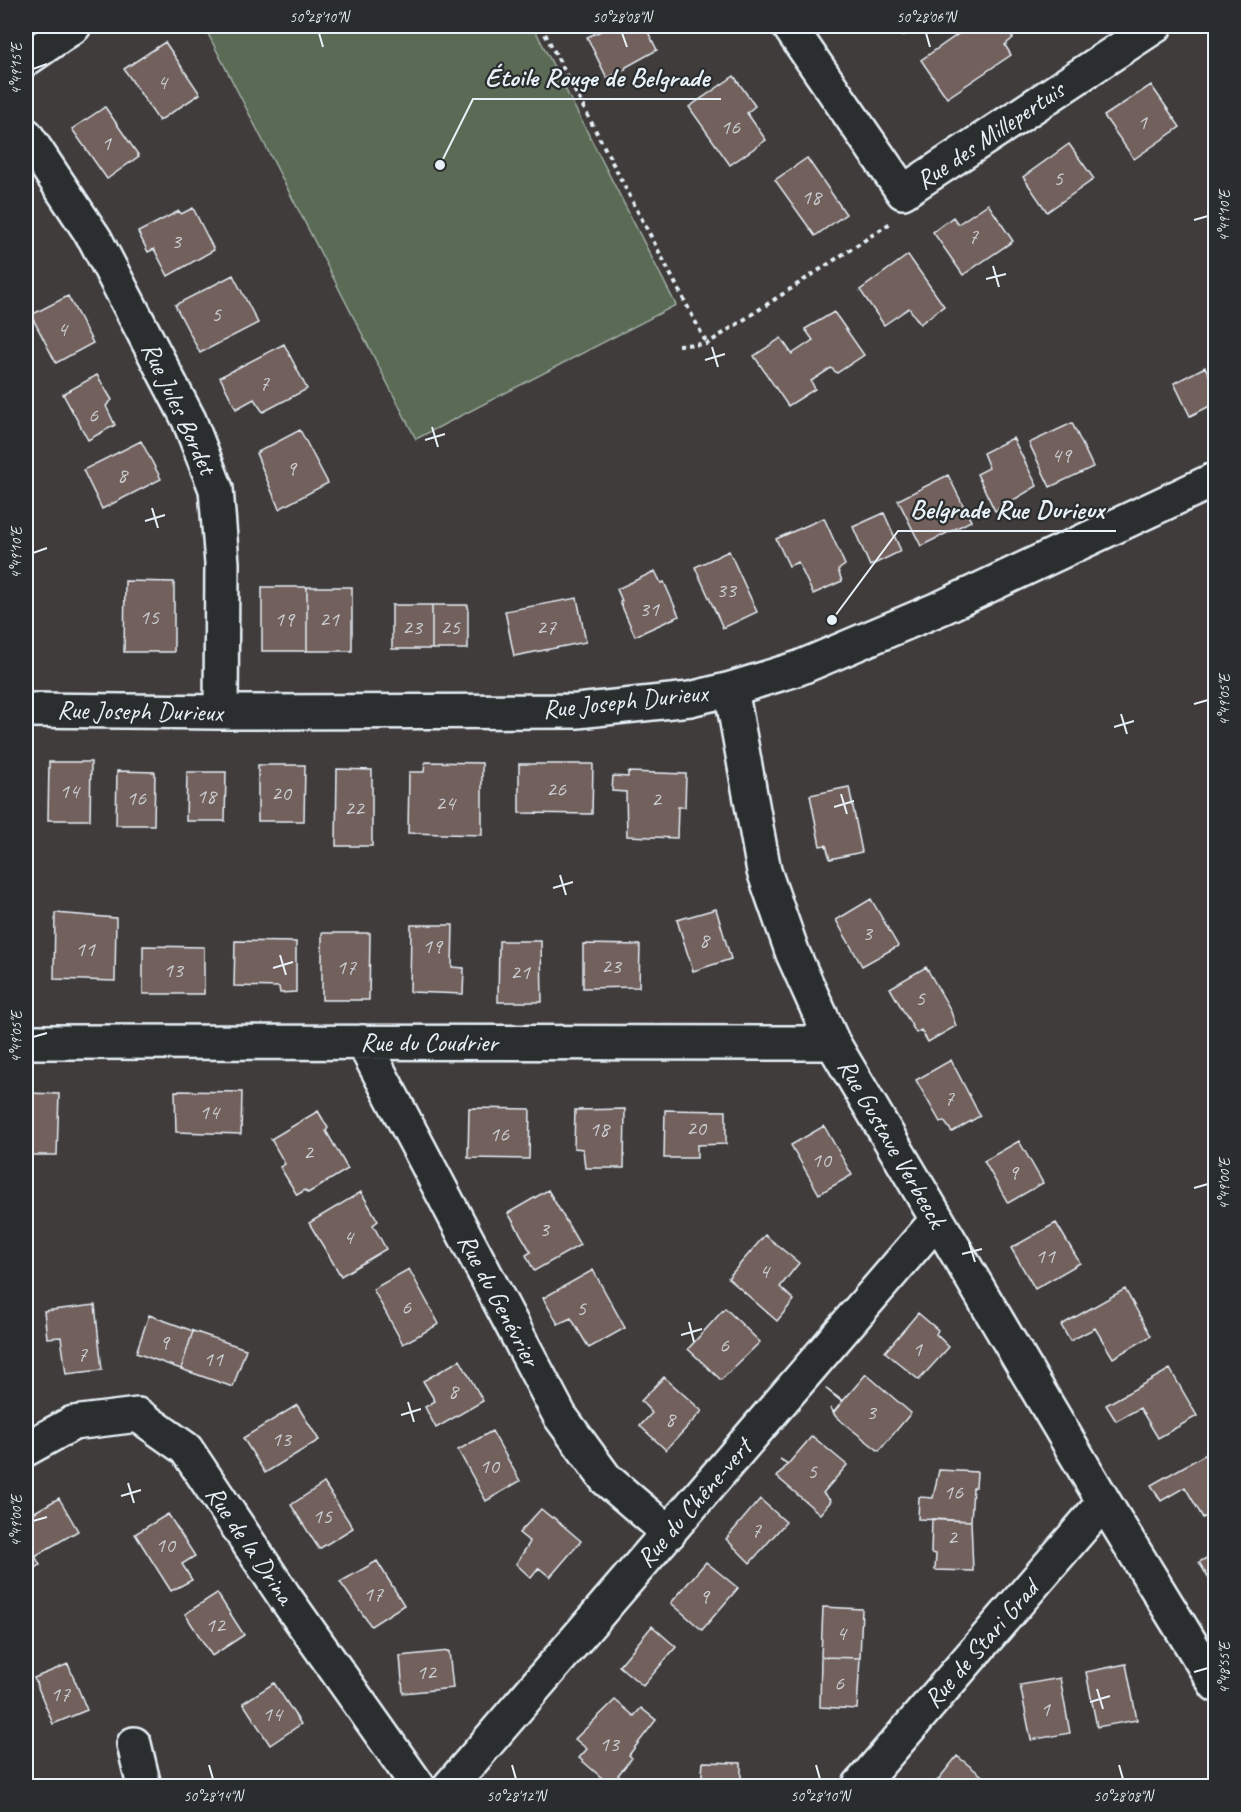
<svg xmlns="http://www.w3.org/2000/svg" width="1241" height="1812" viewBox="0 0 1241 1812" font-family="Caveat,sans-serif">
  <style>
    .green { fill: #5a6b54; stroke: #a1aea6; stroke-width: 1.5 }
    .building { fill: #72605c; stroke: #e8f1f8; stroke-width: 1.5 }
    .lines { fill: none; stroke-linecap: round; stroke-linejoin: round }
    .minor-casing { stroke: #e8f1f8; stroke-width: 38 }
    .path { stroke: #e8f1f8; stroke-width: 4; stroke-dasharray: 4.5 4.5; stroke-linecap: butt }
    .minor { stroke: #2a2d2e; stroke-width: 33 }
    .ticks { fill: none; stroke: #e8f1f8; stroke-width: 2 }
    .labels { text-anchor: middle; dominant-baseline: central; stroke-width: 4.5; stroke-linejoin: round; paint-order: stroke }
    .number-label { font-size: 22px; fill: #cacdd1 }
    .street-label { font-size: 26px; fill: #e8f1f8; stroke: #2a2d2e }
    .leader { fill: none; stroke: #e8f1f8; stroke-width: 2 }
    .callout-dot { fill: #e8f1f8; stroke: #2a2d2e; stroke-width: 2 }
    .callout-label { font-size: 27px; text-anchor: middle; font-weight: bold; fill: #e8f1f8; stroke: #2a2d2e; stroke-width: 4.5; stroke-linejoin: round; paint-order: stroke }
    .neatline { fill: none; stroke: #e8f1f8; stroke-width: 2 }
    .ticks-label { font-size: 15px; text-anchor: middle; fill: #e8f1f8 }
  </style>
  <rect width="100%" height="100%" fill="#403c3c"/>
  <filter id="ink" filterUnits="userSpaceOnUse"><feTurbulence type="fractalNoise" baseFrequency=".0167" numOctaves="2"/><feDisplacementMap in="SourceGraphic" scale="12" xChannelSelector="R" yChannelSelector="G"/><feConvolveMatrix kernelMatrix="1 2 1 2 8 2 1 2 1" color-interpolation-filters="sRGB"/></filter>
  <g filter="url(#ink)">
    <path class="green" d="M204 26H533L676 305 416 439Z"/>
    <path class="building" d="M612 26H645L657 50 626 67 625 70 607 78 587 37Z
      M896 26H918L903 36Z
      M970 26H1004L1013 38 1005 45 1011 55 947 98 921 60Z
      M165 42 200 94 159 121 124 69Z
      M734 76 755 106 747 113 766 140 730 165 689 107Z
      M1151 85 1180 127 1134 159 1104 116Z
      M105 107 139 156 107 179 72 129Z
      M1069 144 1094 179 1047 212 1023 177Z
      M807 158 846 214 815 236 775 180Z
      M988 204 1013 241 963 275 933 232 953 217 958 224Z
      M193 208 214 250 168 276 154 249 148 252 138 232 179 211 181 214Z
      M908 255 944 306 920 324 909 308 884 325 860 290Z
      M233 275 258 323 200 353 175 305Z
      M68 296 93 343 56 363 31 315Z
      M834 312 864 355 837 373 831 368 811 381 815 389 788 406 754 356 781 338 792 354 813 340 805 329Z
      M284 344 307 389 263 412 254 399 236 409 220 377Z
      M1205 367 1216 388V403L1190 416 1174 383Z
      M97 375 112 400 106 406 115 425 88 440 63 394Z
      M1072 423 1093 467 1050 487 1029 443Z
      M300 430 328 483 279 509 256 453Z
      M1013 438 1037 486 995 511 977 474 989 468 983 453Z
      M141 441 161 479 102 509 83 470Z
      M948 475 971 521 921 546 898 500Z
      M884 513 901 551 870 566 853 527Z
      M824 518 845 565 838 570 842 581 813 594 798 562 789 566 776 539Z
      M26 530H28L27 621H26Z
      M729 551 757 612 723 628 695 567Z
      M655 571 661 583 664 582 679 616 635 636 620 602 622 601 617 589Z
      M125 581 174 582V652H124Z
      M262 587H307V651H262Z
      M307 587H352V651H307Z
      M577 598 586 642 514 656 505 611Z
      M392 605H432V649H392Z
      M432 605H468V649H432Z
      M49 762H91L90 820H48Z
      M425 762 482 763V835L408 833 409 772H424Z
      M519 764H593L592 814 519 813Z
      M258 765H305L304 821H258Z
      M337 769 372 770V846H336Z
      M117 771 155 772 154 825H116Z
      M187 772H226L225 821H186Z
      M628 772 686 774 685 807H678L677 838 627 836 626 792 612 791 613 776 628 777Z
      M26 776 31 777V810H26Z
      M849 787 862 852 830 859 826 845 820 846 810 795Z
      M871 899 898 946 862 966 836 920Z
      M716 909 731 959 693 971 677 920Z
      M55 913 116 918 115 981 54 979Z
      M411 925H453L452 967 464 968 463 994 410 992Z
      M322 933H370L369 1000H322Z
      M235 941 296 942V992L280 993 279 987 234 986Z
      M499 941H541L542 1002H498Z
      M583 944 640 945 639 987 583 988Z
      M143 946 204 947V994H143Z
      M926 967 950 1009 956 1026 928 1042 921 1030 916 1033 890 988Z
      M951 1060 980 1116 952 1132 944 1121 940 1122 916 1080Z
      M175 1091 242 1092 241 1134 176 1132Z
      M26 1093 59 1094 57 1155H26Z
      M469 1108 530 1109 529 1159 468 1158Z
      M625 1109 624 1168H585L583 1149 574 1148 575 1110Z
      M665 1110 726 1111V1144L697 1145V1158H664Z
      M318 1111 328 1128 326 1131 348 1169 308 1193 305 1190 297 1195 280 1167 285 1164 271 1139Z
      M824 1126 852 1175 819 1194 791 1145Z
      M1019 1141 1043 1183 1008 1203 984 1161Z
      M548 1190 580 1245 534 1271 526 1255 531 1252 508 1213Z
      M361 1192 378 1221 373 1225 386 1249 341 1276 309 1223Z
      M1056 1223 1080 1263 1035 1289 1011 1248Z
      M765 1235 799 1263 780 1287 794 1300 777 1321 728 1278Z
      M409 1269 439 1324 403 1344 373 1289Z
      M593 1270 625 1328 589 1348 571 1318 558 1324 543 1298Z
      M1125 1289 1151 1336 1113 1358 1095 1328 1070 1341 1061 1325Z
      M95 1305 102 1370 66 1374 61 1337 47 1338 44 1311Z
      M725 1308 760 1342 721 1380 688 1349Z
      M918 1313 938 1330 936 1334 949 1347 919 1380 885 1352Z
      M149 1315 193 1331 181 1369 136 1353Z
      M193 1331 246 1349 233 1387 181 1369Z
      M460 1360 483 1401 436 1428 425 1407 435 1401 423 1381Z
      M1170 1369 1197 1416 1158 1438 1140 1408 1116 1421 1106 1405Z
      M866 1374 911 1413 879 1451 836 1417 830 1408 834 1412 842 1402 825 1388 843 1401Z
      M664 1377 702 1411 666 1450 640 1426 652 1413 641 1401Z
      M297 1405 319 1440 265 1473 243 1438Z
      M492 1431 520 1481 486 1501 458 1450Z
      M812 1436 847 1465 823 1493 831 1501 820 1514 777 1477 787 1465 780 1459 788 1464Z
      M1215 1449 1216 1510 1203 1518 1185 1487 1161 1501 1151 1485Z
      M939 1470 977 1472 976 1487 973 1488 971 1521 918 1519 919 1497 933 1498Z
      M324 1483 353 1528 319 1549 291 1505Z
      M59 1498 78 1531 35 1556 40 1565 28 1572 26 1567V1517Z
      M760 1499 786 1522 750 1563 726 1539Z
      M541 1509 552 1518 553 1517 581 1541 550 1577 539 1568 531 1578 516 1564 530 1542 519 1533Z
      M168 1514 195 1556 182 1564 192 1580 171 1591 135 1534Z
      M932 1519 971 1521 973 1571 935 1570 936 1554 931 1553Z
      M1216 1553V1576L1209 1579 1199 1562Z
      M377 1561 404 1605 371 1626 340 1582Z
      M706 1562 738 1588 702 1630 671 1603Z
      M217 1593 244 1635 212 1656 185 1614Z
      M823 1607 862 1609 860 1658 821 1657Z
      M652 1626 676 1647 643 1686 619 1666Z
      M449 1651 453 1688 403 1693 400 1656Z
      M821 1657 860 1658 857 1709 820 1707Z
      M68 1664 87 1710 53 1724 34 1678Z
      M1126 1664 1137 1720 1097 1727 1086 1672Z
      M1060 1678 1070 1733 1031 1740 1020 1685Z
      M274 1683 301 1724 270 1745 243 1703Z
      M615 1700 634 1716 641 1708 656 1720 629 1755 632 1758 618 1775 626 1782 622 1786H598L596 1785 602 1778 579 1758 587 1749 575 1739Z
      M957 1756 995 1786H933Z
      M703 1762 741 1763V1786H701Z"/>
    <g class="lines">
      <g class="minor-casing">
        <path id="minor" d="M789 26 903 192 1155 26
          M26 59 74 26
          M26 135 95 239 189 420 216 489 222 563 221 712
          M731 689 764 871 793 954 833 1043 1104 1502 1216 1685
          M26 710 221 712 577 711 690 699 731 689 799 668 943 607 1216 479
          M26 1042 833 1043
          M363 1042 560 1416 606 1479 669 1533
          M26 1449 73 1423 138 1415 186 1449 284 1596 418 1786
          M134 1744 144 1786
          M450 1786 937 1220
          M859 1786 1104 1502"/>
      </g>
      <path class="path" d="M541 26 707 344
        M678 345 707 344 892 222"/>
      <use href="#minor" class="minor"/>
    </g>
  </g>
  <path class="ticks" d="M319 33 323 47M622 33 627 47M926 33 930 47M33 69 47 64M1194 220 1208 216M993 266 999 287M986 279 1006 274M712 347 718 367M705 360 725 354M432 427 438 447M425 440 445 434M152 508 158 528M145 521 165 515M33 553 47 548M1194 704 1208 700M1121 714 1127 734M1114 727 1134 721M841 794 847 814M834 807 854 801M560 875 566 895M553 888 573 882M280 955 286 975M273 968 293 962M33 1037 47 1033M1194 1188 1208 1184M969 1242 975 1262M962 1254 982 1249M689 1322 694 1342M681 1335 702 1329M408 1402 414 1422M401 1415 421 1409M128 1483 134 1503M121 1496 141 1490M33 1521 47 1517M1194 1672 1208 1668M1097 1689 1103 1709M1090 1702 1110 1696M209 1765 213 1779M512 1765 516 1779M816 1765 820 1779M1119 1765 1123 1779"/>
  <g class="labels">
    <g class="number-label">
      <text x="162" y="82">4</text>
      <text x="1142" y="122">1</text>
      <text x="730" y="127">16</text>
      <text x="106" y="143">1</text>
      <text x="1058" y="178">5</text>
      <text x="811" y="197">18</text>
      <text x="973" y="236">7</text>
      <text x="176" y="241">3</text>
      <text x="216" y="314">5</text>
      <text x="62" y="329">4</text>
      <text x="264" y="383">7</text>
      <text x="93" y="415">6</text>
      <text x="1061" y="455">49</text>
      <text x="291" y="468">9</text>
      <text x="122" y="475">8</text>
      <text x="726" y="590">33</text>
      <text x="649" y="609">31</text>
      <text x="149" y="617">15</text>
      <text x="284" y="619">19</text>
      <text x="329" y="619">21</text>
      <text x="412" y="627">23</text>
      <text x="450" y="627">25</text>
      <text x="546" y="627">27</text>
      <text x="556" y="789">26</text>
      <text x="69" y="791">14</text>
      <text x="281" y="793">20</text>
      <text x="206" y="796">18</text>
      <text x="136" y="798">16</text>
      <text x="656" y="799">2</text>
      <text x="445" y="803">24</text>
      <text x="354" y="808">22</text>
      <text x="867" y="933">3</text>
      <text x="704" y="940">8</text>
      <text x="432" y="946">19</text>
      <text x="85" y="949">11</text>
      <text x="611" y="966">23</text>
      <text x="346" y="967">17</text>
      <text x="173" y="970">13</text>
      <text x="520" y="972">21</text>
      <text x="920" y="998">5</text>
      <text x="949" y="1098">7</text>
      <text x="209" y="1112">14</text>
      <text x="696" y="1128">20</text>
      <text x="599" y="1129">18</text>
      <text x="499" y="1134">16</text>
      <text x="308" y="1152">2</text>
      <text x="821" y="1160">10</text>
      <text x="1013" y="1172">9</text>
      <text x="544" y="1229">3</text>
      <text x="348" y="1237">4</text>
      <text x="1045" y="1256">11</text>
      <text x="764" y="1271">4</text>
      <text x="406" y="1307">6</text>
      <text x="581" y="1308">5</text>
      <text x="164" y="1342">9</text>
      <text x="724" y="1345">6</text>
      <text x="917" y="1349">1</text>
      <text x="82" y="1354">7</text>
      <text x="213" y="1359">11</text>
      <text x="453" y="1391">8</text>
      <text x="871" y="1412">3</text>
      <text x="670" y="1419">8</text>
      <text x="281" y="1439">13</text>
      <text x="489" y="1466">10</text>
      <text x="812" y="1471">5</text>
      <text x="953" y="1492">16</text>
      <text x="322" y="1516">15</text>
      <text x="756" y="1530">7</text>
      <text x="952" y="1537">2</text>
      <text x="165" y="1545">10</text>
      <text x="373" y="1594">17</text>
      <text x="704" y="1596">9</text>
      <text x="215" y="1625">12</text>
      <text x="841" y="1633">4</text>
      <text x="426" y="1672">12</text>
      <text x="839" y="1683">6</text>
      <text x="60" y="1694">17</text>
      <text x="1045" y="1709">1</text>
      <text x="272" y="1714">14</text>
      <text x="609" y="1744">13</text>
    </g>
    <g class="street-label">
      <text transform="translate(990 135) rotate(-34)">Rue des Millepertuis</text>
      <text transform="translate(179 408) rotate(65)">Rue Jules Bordet</text>
      <text transform="translate(625 701) rotate(-6)">Rue Joseph Durieux</text>
      <text transform="translate(140 711) rotate(1)">Rue Joseph Durieux</text>
      <text x="429" y="1042">Rue du Coudrier</text>
      <text transform="translate(892 1143) rotate(60)">Rue Gustave Verbeeck</text>
      <text transform="translate(499 1300) rotate(62)">Rue du Genévrier</text>
      <text transform="translate(694 1503) rotate(-49)">Rue du Chêne-vert</text>
      <text transform="translate(250 1545) rotate(56)">Rue de la Drina</text>
      <text transform="translate(981 1644) rotate(-49)">Rue de Stari Grad</text>
    </g>
  </g>
  <path class="leader" d="M440 165L473 99H721M832 620L898 531H1116"/>
  <g class="callout-dot">
    <circle cx="440" cy="165" r="6"/>
    <circle cx="832" cy="620" r="6"/>
  </g>
  <g class="callout-label">
    <text x="597" y="86">Étoile Rouge de Belgrade</text>
    <text x="1007" y="518">Belgrade Rue Durieux</text>
  </g>
  <rect width="1241" height="1812" fill="none" stroke="#2a2d2e" stroke-width="66"/>
  <rect x="33" y="33" width="1175" height="1746" class="neatline"/>
  <g class="ticks-label">
    <text x="319" y="22">50°28'10"N</text>
    <text x="622" y="22">50°28'08"N</text>
    <text x="926" y="22">50°28'06"N</text>
    <text transform="translate(16 69) rotate(-90)" y="5">4°49'15"E</text>
    <text transform="translate(1224 216) rotate(-90)" y="5">4°49'10"E</text>
    <text transform="translate(16 553) rotate(-90)" y="5">4°49'10"E</text>
    <text transform="translate(1224 700) rotate(-90)" y="5">4°49'05"E</text>
    <text transform="translate(16 1037) rotate(-90)" y="5">4°49'05"E</text>
    <text transform="translate(1224 1184) rotate(-90)" y="5">4°49'00"E</text>
    <text transform="translate(16 1521) rotate(-90)" y="5">4°49'00"E</text>
    <text transform="translate(1224 1668) rotate(-90)" y="5">4°48'55"E</text>
    <text x="213" y="1801">50°28'14"N</text>
    <text x="516" y="1801">50°28'12"N</text>
    <text x="820" y="1801">50°28'10"N</text>
    <text x="1123" y="1801">50°28'08"N</text>
  </g>
</svg>
